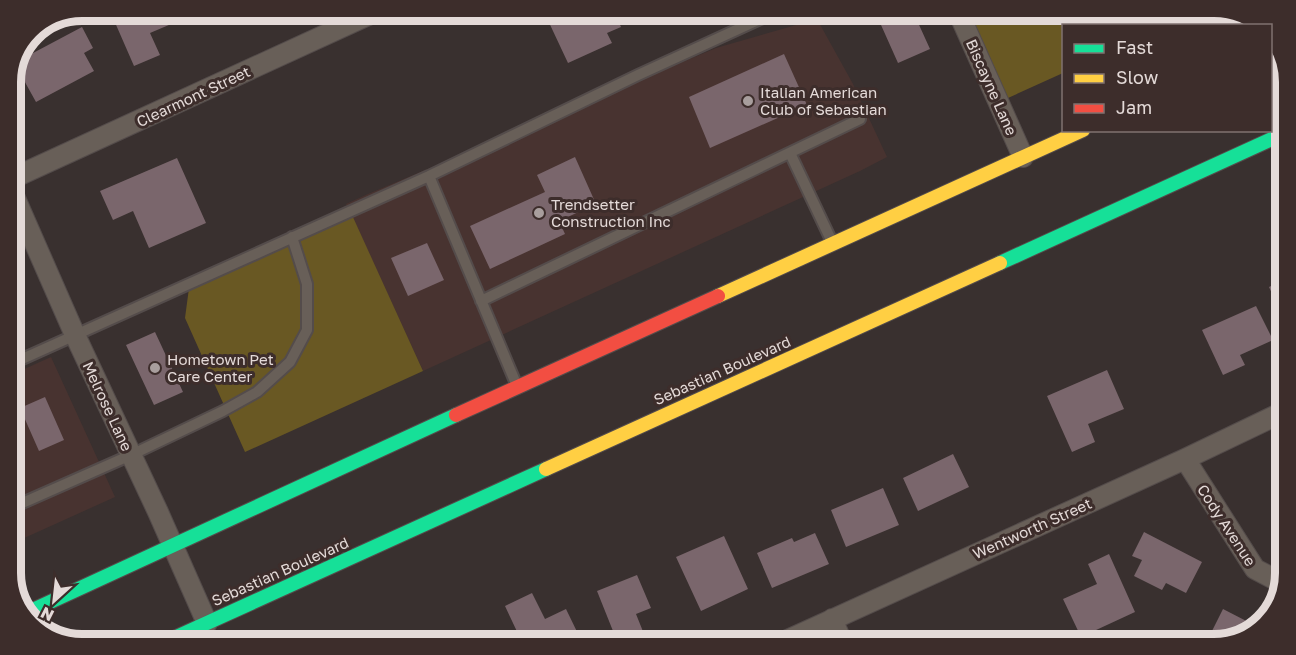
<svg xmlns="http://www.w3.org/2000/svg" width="1296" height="655" viewBox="0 0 1296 655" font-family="'Golos Text',sans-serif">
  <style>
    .built { fill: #483330 }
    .forest { fill: #695823 }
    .building { fill: #7a666c }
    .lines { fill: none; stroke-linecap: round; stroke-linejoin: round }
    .lane-casing { stroke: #544c4b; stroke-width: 14 }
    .street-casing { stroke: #544c4b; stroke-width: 22 }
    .fast-casing { stroke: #544c4b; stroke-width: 16 }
    .slow-casing { stroke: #544c4b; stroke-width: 16 }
    .jam-casing { stroke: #544c4b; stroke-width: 16 }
    .lane { stroke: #685f58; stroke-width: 10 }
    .street { stroke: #685f58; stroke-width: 20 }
    .fast { stroke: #16e098; stroke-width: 14 }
    .slow { stroke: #ffcf43; stroke-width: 14 }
    .jam { stroke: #f24e42; stroke-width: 14 }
    .poi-dot { fill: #a89e9d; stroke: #3d2d2b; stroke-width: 2 }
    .labels { text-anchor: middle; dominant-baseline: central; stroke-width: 6; stroke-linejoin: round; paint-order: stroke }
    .street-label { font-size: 15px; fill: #e4dad8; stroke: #3d2d2b }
    .poi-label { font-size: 15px; fill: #e4dad8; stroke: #3d2d2b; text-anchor: start }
    .rim { fill: none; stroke: #e4dad8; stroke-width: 8 }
  </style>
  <rect width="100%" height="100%" fill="#39302f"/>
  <path class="built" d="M817 19 853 84 887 157 860 171 423 371 346 204 368 194 716 48Z
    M51 357 115 497 11 544V375Z"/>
  <path class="forest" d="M971 16 1185 18 1168 25 1064 26 1063 73 1008 98Z
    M352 215 423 371 245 452 185 318 189 288Z"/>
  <path class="building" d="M110 11H180L183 19 150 33 160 55 134 66Z
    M545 14H615L621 27 607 33 612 43 568 63Z
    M877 16H915L930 49 898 63Z
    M82 27 93 48 84 53 94 71 36 102 16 66 18 61Z
    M784 54 807 105 710 148 689 97Z
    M575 157 596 204 559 221 565 234 490 269 470 226 545 192 537 175Z
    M177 158 206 223 149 248 133 211 113 220 100 191Z
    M427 243 444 280 408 296 391 258Z
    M1283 280 1282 315 1269 287Z
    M1256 306 1273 340 1240 355 1245 365 1223 375 1202 330Z
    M155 332 183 392 154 405 126 345Z
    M1107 370 1124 409 1088 424 1095 442 1072 452 1047 396Z
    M45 397 64 440 39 451 20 408Z
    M953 454 969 487 918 511 903 478Z
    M883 488 899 525 846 547 831 510Z
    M1144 532 1202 562 1186 593 1166 583 1162 590 1134 576 1142 560 1132 556Z
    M815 533 829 564 772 588 757 553 792 538 794 542Z
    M724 536 748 589 701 611 676 557Z
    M1109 554 1135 612 1081 637 1063 599 1097 584 1088 564Z
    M637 575 651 608 636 614 644 634 627 641H617L597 591Z
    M532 593 545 619 566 609 581 640H521L505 606Z
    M1223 609 1258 627 1253 633 1218 643 1208 639Z
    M960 630 966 643H933Z"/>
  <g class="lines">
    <g class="lane-casing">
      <path id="lane" d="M790 153 833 244
        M429 176 517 386
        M481 301 860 119
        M11 364 429 176 638 75 769 15
        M11 508 131 455 223 411 257 392 290 362 307 330V284L292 237"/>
    </g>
    <g class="street-casing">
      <path id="street" d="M960 16 1023 157
        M11 179 375 12
        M11 189 75 335 158 512 207 623
        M1185 459 1255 569 1278 581
        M832 619 842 642
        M783 642 1185 459 1281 413"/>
    </g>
    <g class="fast-casing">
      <path id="fast" d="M1270 46 1274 44
        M1000 263 1285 133
        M24 614 456 415
        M174 638 546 469"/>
    </g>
    <g class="slow-casing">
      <path id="slow" d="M718 296 1083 130
        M546 469 1000 263"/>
    </g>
    <g class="jam-casing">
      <path id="jam" d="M456 415 718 296"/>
    </g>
    <use href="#lane" class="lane"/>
    <use href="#street" class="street"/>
    <use href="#fast" class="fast"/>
    <use href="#slow" class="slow"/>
    <use href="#jam" class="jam"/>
  </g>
  <g class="poi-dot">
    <circle cx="748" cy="101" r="6"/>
    <circle cx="539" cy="213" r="6"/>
    <circle cx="155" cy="368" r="6"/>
  </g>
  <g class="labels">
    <g class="street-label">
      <text transform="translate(992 87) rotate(66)">Biscayne Lane</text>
      <text transform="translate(193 96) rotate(-25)">Clearmont Street</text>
      <text transform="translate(722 370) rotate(-24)">Sebastian Boulevard</text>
      <text transform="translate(108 406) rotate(65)">Melrose Lane</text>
      <text transform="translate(1227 525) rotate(57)">Cody Avenue</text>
      <text transform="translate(1032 528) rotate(-24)">Wentworth Street</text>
      <text transform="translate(280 571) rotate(-24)">Sebastian Boulevard</text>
    </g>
    <g class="poi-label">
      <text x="760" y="92">Italian American<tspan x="760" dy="17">Club of Sebastian</tspan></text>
      <text x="551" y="204">Trendsetter<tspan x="551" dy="17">Construction Inc</tspan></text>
      <text x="167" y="359">Hometown Pet<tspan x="167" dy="17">Care Center</tspan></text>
    </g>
  </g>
  <path d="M0 0H1296V655H0ZM82 21H1214A61 61 0 0 1 1275 82V573A61 61 0 0 1 1214 634H82A61 61 0 0 1 21 573V82A61 61 0 0 1 82 21Z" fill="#3d2d2b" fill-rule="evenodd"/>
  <path class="rim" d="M82 21H1214A61 61 0 0 1 1275 82V573A61 61 0 0 1 1214 634H82A61 61 0 0 1 21 573V82A61 61 0 0 1 82 21Z"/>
  <rect x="1062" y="24" width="210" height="108" fill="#3d2d2b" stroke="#807270" stroke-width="1.5"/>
  <rect x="1074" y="44" width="30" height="9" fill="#16e098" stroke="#807270" stroke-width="1.5"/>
  <text x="1116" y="54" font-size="18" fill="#e4dad8">Fast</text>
  <rect x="1074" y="74" width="30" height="9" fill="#ffcf43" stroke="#807270" stroke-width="1.5"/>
  <text x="1116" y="84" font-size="18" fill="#e4dad8">Slow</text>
  <rect x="1074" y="104" width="30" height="9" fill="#f24e42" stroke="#807270" stroke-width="1.5"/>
  <text x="1116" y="114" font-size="18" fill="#e4dad8">Jam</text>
  <g transform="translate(54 601) rotate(207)" stroke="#3d2d2b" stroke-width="4.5" paint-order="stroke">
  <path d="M0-4.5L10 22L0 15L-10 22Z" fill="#e4dad8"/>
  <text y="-9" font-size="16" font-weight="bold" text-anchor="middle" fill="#e4dad8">N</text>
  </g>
</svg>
